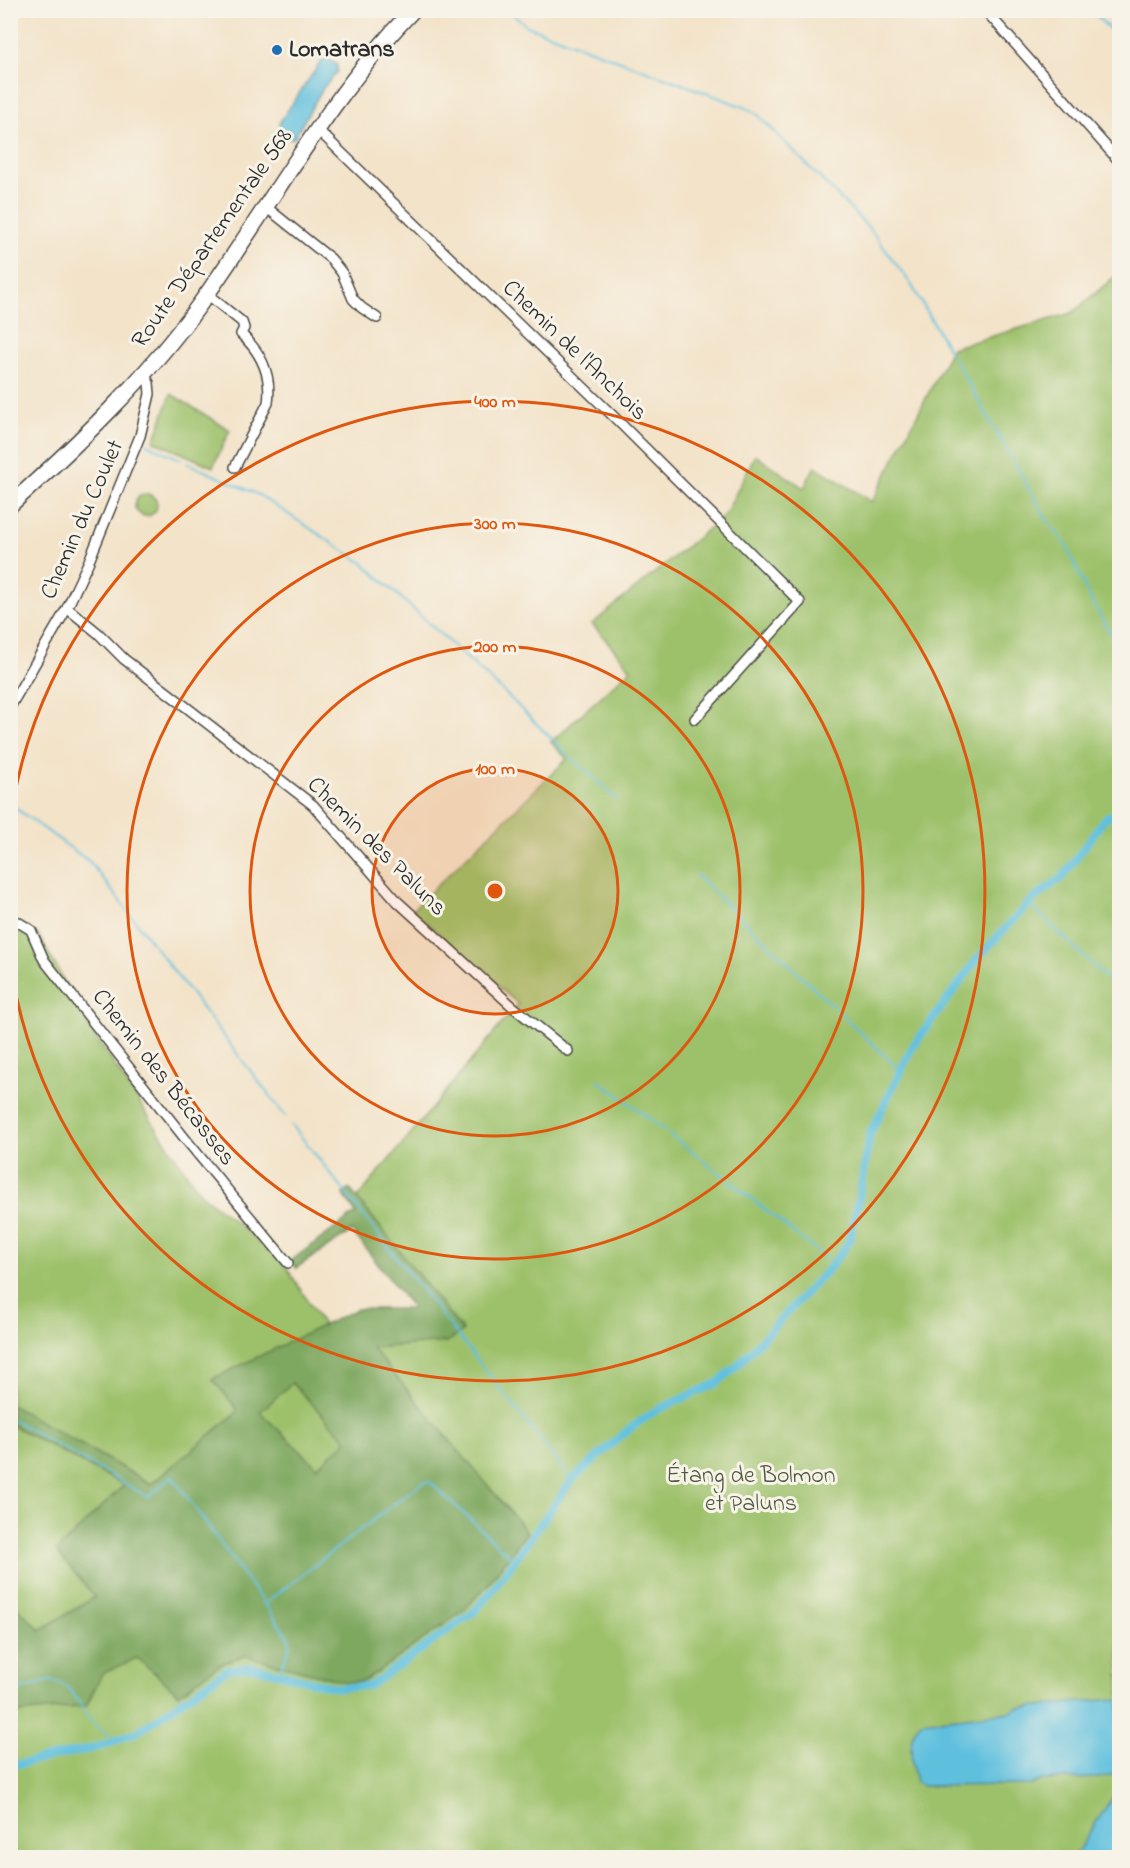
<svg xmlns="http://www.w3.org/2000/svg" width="1130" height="1868" viewBox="0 0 1130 1868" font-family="'Indie Flower',sans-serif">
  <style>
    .green { fill: #9dc16b; stroke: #64764b; stroke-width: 1.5 }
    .forest { fill: #7ea75f; stroke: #546945; stroke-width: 1.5; fill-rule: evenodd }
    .water { fill: #5fc0de; stroke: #457684; stroke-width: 1.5 }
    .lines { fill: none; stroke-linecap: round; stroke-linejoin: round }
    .stream { stroke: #5fc0de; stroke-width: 2 }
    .canal { stroke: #5fc0de; stroke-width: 8 }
    .minor-casing { stroke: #494743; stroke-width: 12 }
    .primary-casing { stroke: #494743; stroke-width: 18 }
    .minor { stroke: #fff; stroke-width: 9 }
    .primary { stroke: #fff; stroke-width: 15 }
    .ring { fill: none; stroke: #df570e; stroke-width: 3 }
    .poi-dot { fill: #1f6fb2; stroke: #f7f3e8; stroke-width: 2 }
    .labels { text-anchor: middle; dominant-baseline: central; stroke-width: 6; stroke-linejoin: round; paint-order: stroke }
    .poi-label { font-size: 24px; font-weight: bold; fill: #2b2b2b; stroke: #f7f3e8; text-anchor: start }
    .street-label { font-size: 24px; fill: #2b2b2b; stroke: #f7f3e8 }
    .park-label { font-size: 24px; fill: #4d583e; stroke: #f7f3e8 }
    .centre { fill: #df570e; stroke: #f7f3e8; stroke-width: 3 }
    .ring-label { font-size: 18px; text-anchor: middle; font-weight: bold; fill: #df570e; stroke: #f7f3e8; stroke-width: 6; stroke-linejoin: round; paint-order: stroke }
  </style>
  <rect width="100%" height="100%" fill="#f7f3e8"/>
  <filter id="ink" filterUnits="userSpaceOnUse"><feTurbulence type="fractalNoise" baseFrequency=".0167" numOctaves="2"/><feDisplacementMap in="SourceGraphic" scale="12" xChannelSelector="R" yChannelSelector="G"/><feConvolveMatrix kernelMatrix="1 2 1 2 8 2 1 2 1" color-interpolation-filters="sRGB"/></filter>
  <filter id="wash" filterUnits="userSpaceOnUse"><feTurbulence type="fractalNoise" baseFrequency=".008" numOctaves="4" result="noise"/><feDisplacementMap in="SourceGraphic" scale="24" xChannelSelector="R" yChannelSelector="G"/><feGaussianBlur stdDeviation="1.35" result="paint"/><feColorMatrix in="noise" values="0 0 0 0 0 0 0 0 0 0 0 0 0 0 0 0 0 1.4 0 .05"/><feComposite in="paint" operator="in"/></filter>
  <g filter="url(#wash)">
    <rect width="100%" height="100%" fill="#f3e3c9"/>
    <path class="green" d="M1119 273V1857H11V922L38 934 94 1035 200 1193 282 1260 323 1325 430 1310 355 1201 518 1004 412 910 567 759 551 742 631 669 592 624 725 515 755 455 804 488 815 466 872 502 952 348 1072 313Z
      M171 394 230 430 213 467 154 441Z
      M135 505a11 11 0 1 1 22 0a11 11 0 1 1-22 0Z"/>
    <path class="forest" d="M350 1189 463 1331 447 1342 372 1348 527 1532 489 1583 462 1612 364 1681 346 1682 246 1656C218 1661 201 1678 179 1694L137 1658 102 1674 86 1706 11 1714 10 1600 40 1630 95 1597 56 1551 124 1485 11 1425V1405L151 1484 236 1413 237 1409 212 1379 357 1309H413L352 1231 296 1268 289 1262 356 1213 343 1194ZM292 1383 347 1441 317 1467 260 1412Z"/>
    <path class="water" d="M324 59H328L337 65V72L323 88 294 138 290 139 281 133 282 130 279 123 320 63Z
      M1104 1700H1119V1780V1775L1114 1774 1098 1778 1042 1780 1031 1785 922 1786 916 1782C912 1764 905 1736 921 1722L1011 1712 1016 1708Z
      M1119 1782V1857H1074L1115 1793Z"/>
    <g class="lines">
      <path class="stream" d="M508 10 527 26 749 109 758 115 870 229 911 284 951 354
        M1091 10 1120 40
        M954 358 1047 520 1065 543 1091 600 1120 649
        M147 444 182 460
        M187 463 259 495 363 563 506 694 565 752 617 799
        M10 804 90 862 285 1116
        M696 875 901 1071
        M1029 904 1120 991
        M598 1080 666 1131
        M292 1125 572 1480
        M669 1134 700 1157
        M703 1160 833 1264
        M10 1418 148 1497 172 1476 289 1638 290 1646 279 1673
        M264 1604 423 1482H430L514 1560
        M10 1693C20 1690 44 1681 51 1681 75 1682 81 1713 96 1726 104 1733 112 1736 122 1738"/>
      <path class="canal" d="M10 1766 99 1747 139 1731 228 1669 253 1667 337 1688 370 1686 474 1612 496 1586 572 1480 629 1429 657 1410 717 1383 737 1366 833 1264 849 1242 858 1203 870 1134 913 1046 978 958 1032 900 1063 877 1105 818 1120 812"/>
    </g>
  </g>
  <g filter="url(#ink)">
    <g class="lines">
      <g class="minor-casing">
        <path id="minor" d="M985 10 1120 162
          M318 130 610 413 800 602 695 719
          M266 207 331 259 342 273 353 299 362 308 377 318
          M207 294 242 322 244 328 241 334C262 353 272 375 268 403L235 467
          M67 608 98 633 124 659 313 805 398 902 512 1006 568 1051
          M10 707 67 608 89 561 140 436 150 394 149 383 144 374
          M10 917 31 930 44 960 187 1141 288 1263"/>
      </g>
      <g class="primary-casing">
        <path id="primary" d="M10 505C79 443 146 379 200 304 270 206 329 97 413 10"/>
      </g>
      <use href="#minor" class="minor"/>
      <use href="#primary" class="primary"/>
    </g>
  </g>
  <circle cx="495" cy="891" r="123" fill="#df570e" fill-opacity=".12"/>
  <g class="ring">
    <circle cx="495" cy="891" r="123"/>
    <circle cx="495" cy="891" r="245"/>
    <circle cx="495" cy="891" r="368"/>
    <path d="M11 814A490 490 0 1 1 11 968"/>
  </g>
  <circle class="poi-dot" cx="277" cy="50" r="6"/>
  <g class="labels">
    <g class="poi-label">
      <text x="289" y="50">Lomatrans</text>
    </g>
    <g class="street-label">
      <text transform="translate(213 239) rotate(-55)">Route Départementale 568</text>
      <text transform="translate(574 351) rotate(44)">Chemin de l'Anchois</text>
      <text transform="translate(83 520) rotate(-66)">Chemin du Coulet</text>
      <text transform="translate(376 847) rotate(45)">Chemin des Paluns</text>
      <text transform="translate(163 1078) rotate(52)">Chemin des Bécasses</text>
    </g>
    <g class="park-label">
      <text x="751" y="1476">Étang de Bolmon<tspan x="751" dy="28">et Paluns</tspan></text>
    </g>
  </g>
  <circle cx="495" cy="891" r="9" class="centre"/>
  <g class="ring-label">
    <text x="495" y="407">400 m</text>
    <text x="495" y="529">300 m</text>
    <text x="495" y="652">200 m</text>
    <text x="495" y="774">100 m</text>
  </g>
  <rect width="1130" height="1868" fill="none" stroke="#f7f3e8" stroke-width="36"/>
</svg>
